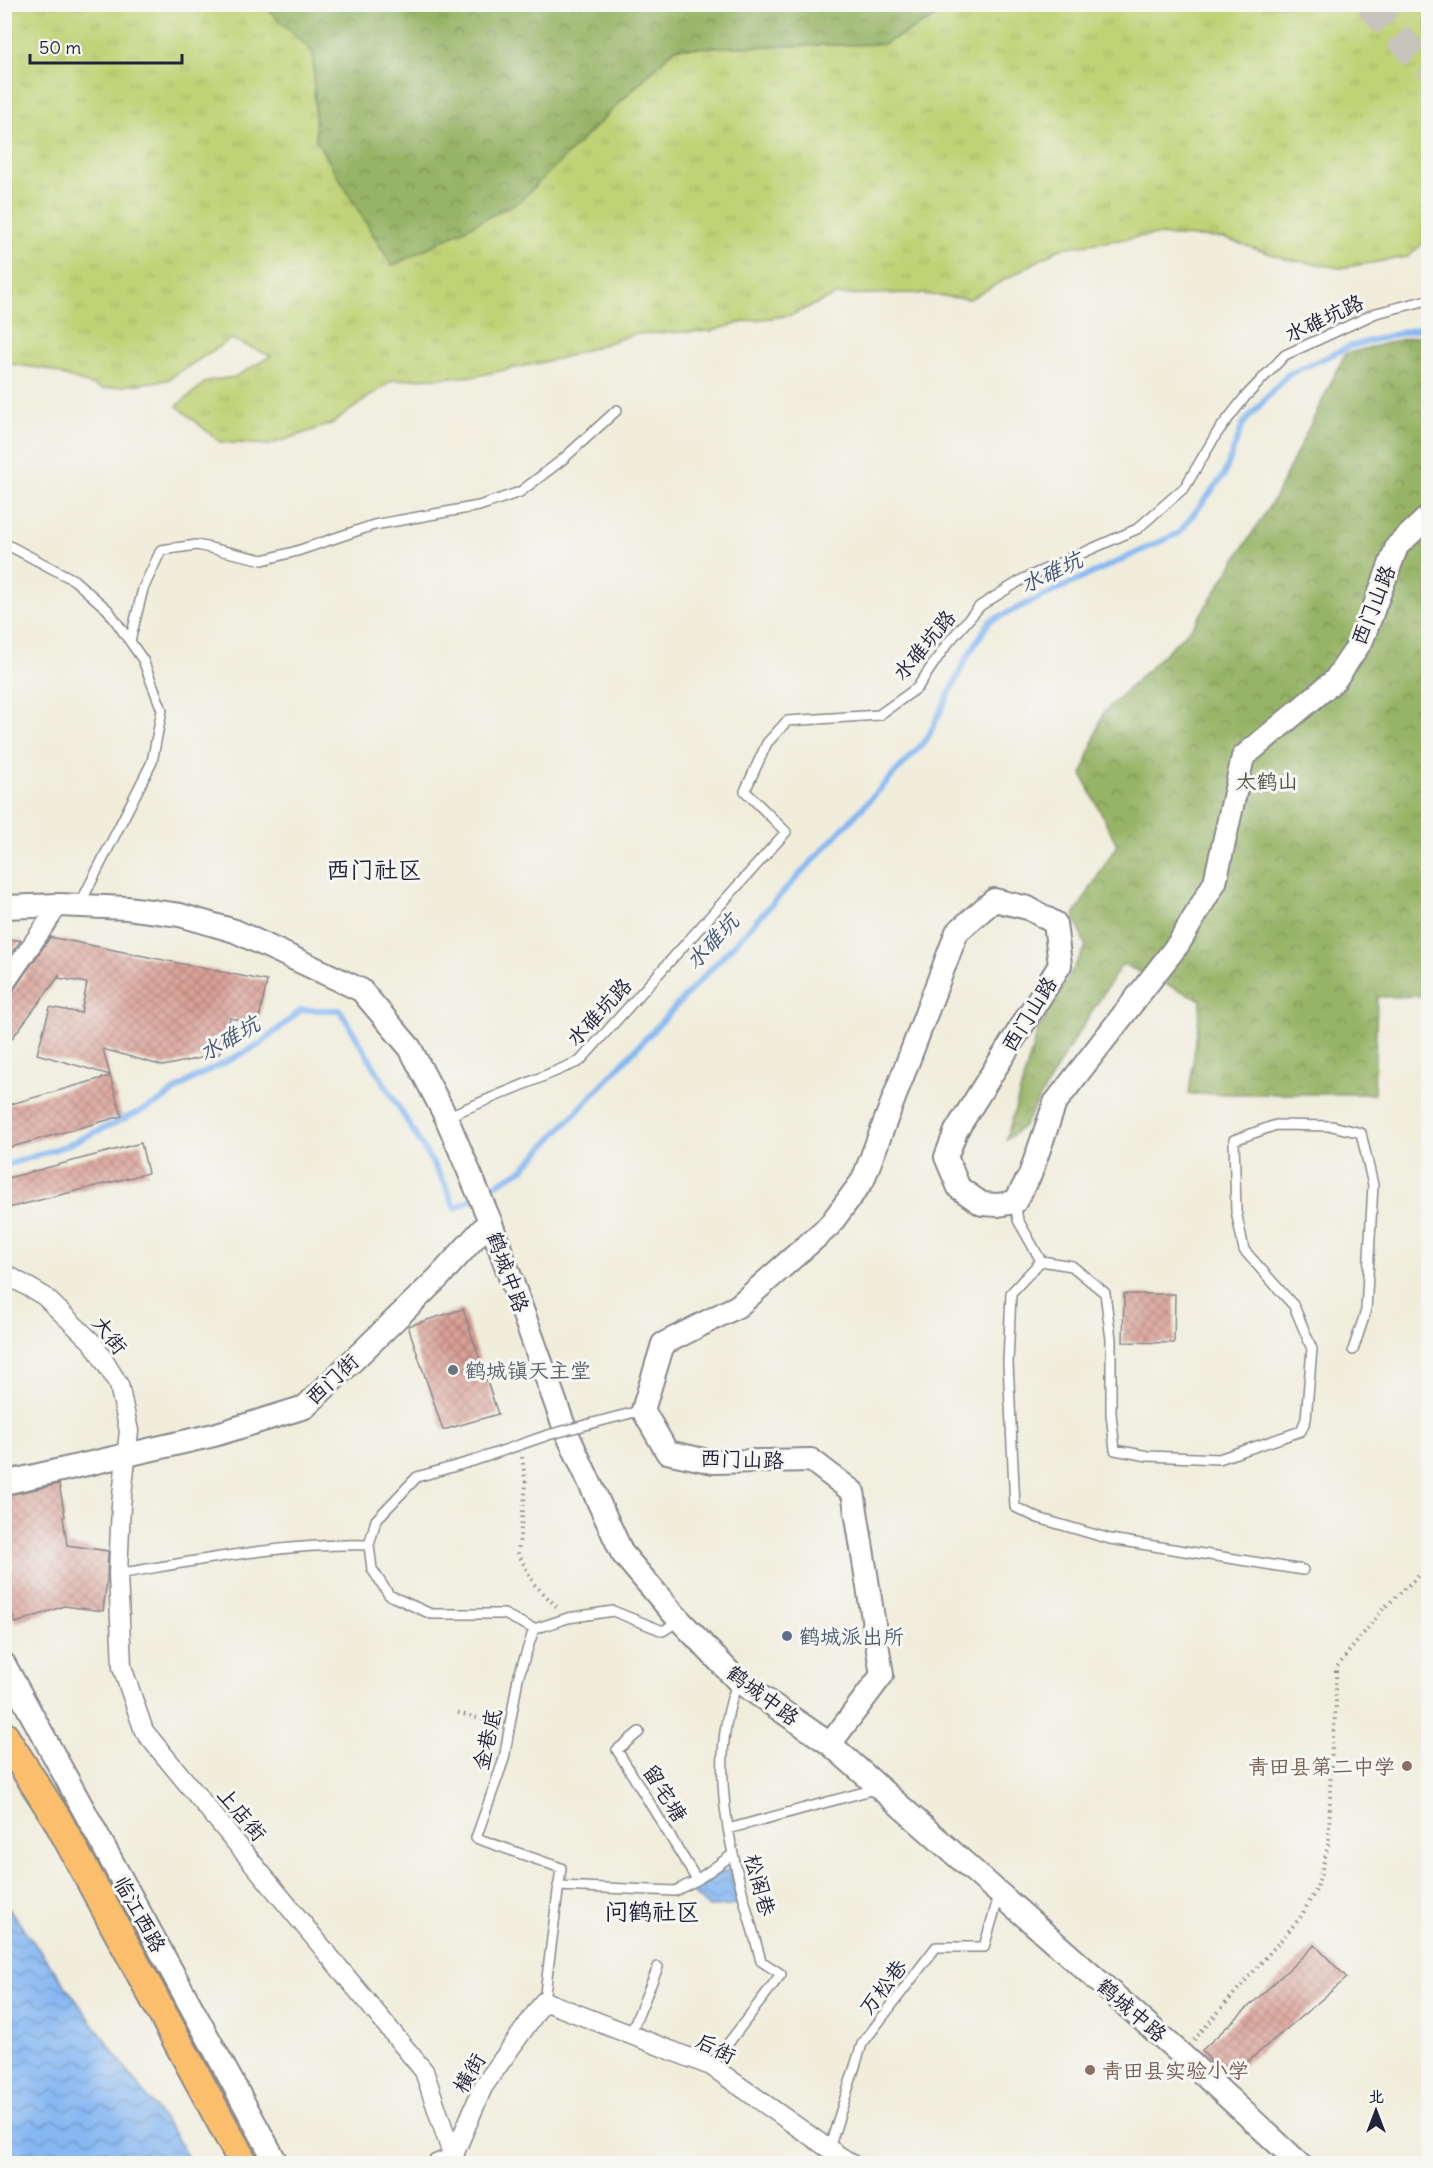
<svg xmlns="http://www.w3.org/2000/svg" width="1433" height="2168" viewBox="0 0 1433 2168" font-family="Delius,'LXGW WenKai TC',sans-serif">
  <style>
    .grass { fill: url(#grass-tufts); stroke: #707a58; stroke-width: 1.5 }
    .forest { fill: url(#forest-crowns); stroke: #5c6b50; stroke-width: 1.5 }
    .water { fill: url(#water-waves); stroke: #546c96; stroke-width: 1.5 }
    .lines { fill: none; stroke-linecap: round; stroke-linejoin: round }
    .stream { stroke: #86b7f2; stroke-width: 6 }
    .building { fill: url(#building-cross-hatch) }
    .primary-tunnel { stroke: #c7c4bb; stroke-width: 28; stroke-dasharray: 28 14; stroke-linecap: butt }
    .service-casing { stroke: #89888b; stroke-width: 12 }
    .minor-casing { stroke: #89888b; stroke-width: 21 }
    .tertiary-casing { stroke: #89888b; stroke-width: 26 }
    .primary-casing { stroke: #89888b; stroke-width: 32 }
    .path { stroke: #89888b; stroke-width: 4; stroke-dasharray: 1.5 4.5; stroke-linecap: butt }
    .service { stroke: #fff; stroke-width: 9 }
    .minor { stroke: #fff; stroke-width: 18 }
    .tertiary { stroke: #fff; stroke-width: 22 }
    .primary { stroke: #fabe6d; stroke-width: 28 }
    .service-bridge-casing { stroke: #89888b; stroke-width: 12; stroke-linecap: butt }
    .service-bridge { stroke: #fff; stroke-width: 9 }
    .worship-dot { fill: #6b7280; stroke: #f6f6f2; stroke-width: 2 }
    .service-dot { fill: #5c6f8a; stroke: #f6f6f2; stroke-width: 2 }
    .education-dot { fill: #8d6e63; stroke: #f6f6f2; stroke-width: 2 }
    .labels { text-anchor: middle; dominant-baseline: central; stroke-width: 6; stroke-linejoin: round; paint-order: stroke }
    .street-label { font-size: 21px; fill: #22223b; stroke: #f6f6f2 }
    .park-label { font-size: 21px; fill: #51574c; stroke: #f6f6f2 }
    .worship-label { font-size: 21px; fill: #5b616d; stroke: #f6f6f2; text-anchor: start }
    .service-label { font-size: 21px; fill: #4e5e75; stroke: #f6f6f2; text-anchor: start }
    .education-label { font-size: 21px; fill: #785e54; stroke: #f6f6f2; text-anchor: end }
    .water-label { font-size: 22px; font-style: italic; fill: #45567b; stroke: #f6f6f2 }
    .quarter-label { font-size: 24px; fill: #22223b; stroke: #f6f6f2 }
  </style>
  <defs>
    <pattern id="grass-tufts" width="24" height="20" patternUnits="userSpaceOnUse" patternTransform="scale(1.5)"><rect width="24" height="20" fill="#bfd275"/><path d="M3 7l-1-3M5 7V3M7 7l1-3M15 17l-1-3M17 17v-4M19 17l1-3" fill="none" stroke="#a4b466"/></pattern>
    <pattern id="forest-crowns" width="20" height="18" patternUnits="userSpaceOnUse" patternTransform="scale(1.5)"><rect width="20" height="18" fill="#97b466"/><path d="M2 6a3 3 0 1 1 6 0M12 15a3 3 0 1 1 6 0" fill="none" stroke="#7b9255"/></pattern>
    <pattern id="water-waves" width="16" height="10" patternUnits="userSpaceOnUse" patternTransform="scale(1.5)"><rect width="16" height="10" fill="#86b7f2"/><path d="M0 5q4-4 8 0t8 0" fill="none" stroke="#6d94c5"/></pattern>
    <pattern id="building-cross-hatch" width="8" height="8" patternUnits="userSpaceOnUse" patternTransform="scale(1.5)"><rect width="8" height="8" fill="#d9a096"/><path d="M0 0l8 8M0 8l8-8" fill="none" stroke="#b0827c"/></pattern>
  </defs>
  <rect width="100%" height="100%" fill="#f6f6f2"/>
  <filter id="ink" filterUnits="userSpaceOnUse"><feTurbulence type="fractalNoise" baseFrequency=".0167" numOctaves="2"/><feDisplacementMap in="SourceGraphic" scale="12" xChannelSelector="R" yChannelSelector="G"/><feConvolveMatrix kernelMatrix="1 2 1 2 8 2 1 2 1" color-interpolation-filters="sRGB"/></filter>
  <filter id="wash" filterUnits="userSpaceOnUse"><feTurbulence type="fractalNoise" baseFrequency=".008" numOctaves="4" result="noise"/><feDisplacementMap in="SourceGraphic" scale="24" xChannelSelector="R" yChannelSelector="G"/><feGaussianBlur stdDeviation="1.35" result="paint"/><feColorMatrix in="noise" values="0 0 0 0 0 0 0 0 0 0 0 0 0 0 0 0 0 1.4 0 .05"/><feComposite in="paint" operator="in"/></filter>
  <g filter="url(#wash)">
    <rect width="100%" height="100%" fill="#f0eddb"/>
    <path class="grass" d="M5 5H263L314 52 316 140 520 201 675 48 884 44 958 5H1428V239L1407 257 1340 268 1286 259 1223 238 1152 235 1061 248 970 299 911 293 836 295 791 315 748 321 711 331 635 334 562 358 476 376 393 380 331 424 269 445 220 442 177 406 207 381 235 377 271 356 231 339 167 380 102 389 46 369 5 363Z"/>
    <path class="forest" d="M263 5H958L884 44 675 48 520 201 392 266 316 140 313 52Z
      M1428 333V996L1377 997 1374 1094H1189L1201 1000 1122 964 1064 1056 1024 1126 1006 1140 1038 1029 1086 947 1074 915 1117 845 1082 775 1103 713 1194 625 1274 499 1345 354Z"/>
    <path class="water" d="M729 1869 736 1894V1904L729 1906 708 1907 689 1889Z
      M4 1902 175 2135 191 2163H5Z"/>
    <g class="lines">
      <path class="stream" d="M4 1166 65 1146 156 1104 192 1079 259 1045 301 1010H340L445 1184 455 1209 475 1197
        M483 1192 523 1169 927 739 967 657 990 621 1179 533 1224 475 1243 424 1287 375 1351 346 1428 326"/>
    </g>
    <g id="blocks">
      <path class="building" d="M50 937 267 981 258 1024 230 1018 219 1054 163 1066 103 1049 110 1075 37 1054 50 1007 81 1013 87 983 59 978V976L4 1049V996L13 991Z
        M4 940H21L4 964Z
        M110 1076 122 1116 4 1149V1106Z
        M141 1143 148 1173 4 1209V1179Z
        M1124 1294H1175L1174 1343 1123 1342Z
        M463 1309 498 1414 443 1430 408 1326Z
        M59 1484 65 1516 63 1517 67 1545 108 1551 107 1580 103 1611 64 1606 16 1623 4 1601V1496Z
        M1315 1945 1347 1978 1227 2079 1213 2065 1202 2050Z"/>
    </g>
  </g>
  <g filter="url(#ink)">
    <use href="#blocks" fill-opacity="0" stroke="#89888b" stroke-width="1.5"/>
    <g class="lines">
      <path class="primary-tunnel" d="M1369 4 1428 69"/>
      <g class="service-casing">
        <path id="service" d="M4 543 74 580 108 610 143 660 162 710 152 762 80 904
          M130 641 143 589 161 550 197 545 263 560 297 551 374 525 479 506 520 492 562 460 617 410
          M446 1117 580 1061 786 832 745 791 767 743 787 721 879 715 917 688 947 644 980 606 1023 579 1137 529 1185 487 1217 433 1245 397 1285 355 1376 313 1428 300
          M1015 1202 1018 1220 1041 1261
          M593 1423 643 1410
          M1303 1570 1110 1539 1038 1518 1015 1507 1008 1363 1011 1293 1041 1261 1072 1266 1105 1293 1111 1339V1414L1115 1450 1148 1456 1219 1459 1301 1431 1306 1419 1312 1349 1294 1306 1244 1250 1236 1211 1234 1140 1276 1125 1332 1126 1361 1133 1373 1185 1366 1311 1353 1350
          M118 1574C201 1560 285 1543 369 1545
          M534 1629 568 1618 613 1611 663 1631 680 1620
          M639 1732 617 1750 697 1880
          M728 1829 879 1788
          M558 1886 675 1891 697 1880 732 1855
          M544 2001 561 1868 476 1838 504 1759 518 1678 534 1629 504 1614H431L389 1595 372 1569 369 1545 376 1520 417 1477 473 1461 548 1435
          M630 2035 658 1967
          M711 2066 781 1974 761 1961C737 1871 702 1773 738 1681
          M829 2149 862 2044 936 1947H984L999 1896"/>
      </g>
      <g class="minor-casing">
        <path id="minor" d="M4 985 59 905
          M4 1273 44 1296 93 1343 119 1385 129 1431 121 1505 118 1574 122 1667 144 1731 424 2071 453 2157 459 2164
          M436 2164 453 2157 483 2087 544 2001 711 2066 829 2149 852 2164"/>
      </g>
      <g class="tertiary-casing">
        <path id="tertiary" d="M4 907 59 905 127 908 180 915 235 931 361 990 410 1048 446 1117 490 1221 565 1429 622 1553 672 1612 738 1681 830 1744 1181 2054 1300 2164
          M4 1483 214 1435 305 1407 438 1278 490 1221
          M4 1664 277 2164
          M830 1744 882 1675 853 1492 811 1460 713 1462 667 1452 643 1410 663 1344 738 1306 829 1226 863 1180 957 932 994 900 1028 908 1055 923 1060 965 956 1131 946 1157 959 1188 982 1204 998 1205 1015 1202 1030 1175 1055 1103 1179 943 1215 882 1243 757 1335 680 1362 640 1397 546 1428 517"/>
      </g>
      <g class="primary-casing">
        <path id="primary" d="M4 1736 57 1819 244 2164"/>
      </g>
      <path class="path" d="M522 1457 526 1485 518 1553 534 1584 557 1607
        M458 1713 497 1723
        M1194 2040 1300 1918 1317 1888 1329 1842 1331 1760 1336 1705V1668L1383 1609 1428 1567"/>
      <use href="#service" class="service"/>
      <use href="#minor" class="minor"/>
      <use href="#tertiary" class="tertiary"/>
      <use href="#primary" class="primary"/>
      <g class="service-bridge-casing">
        <path id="service-bridge" d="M548 1435 593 1423"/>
      </g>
      <use href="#service-bridge" class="service-bridge"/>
    </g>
  </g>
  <circle class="worship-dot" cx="453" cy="1370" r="6"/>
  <circle class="service-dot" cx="787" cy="1636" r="6"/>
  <g class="education-dot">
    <circle cx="1407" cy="1766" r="6"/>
    <circle cx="1090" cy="2070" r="6"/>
  </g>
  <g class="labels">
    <g class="street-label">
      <text transform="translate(1324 318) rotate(-25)">水碓坑路</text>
      <text transform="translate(1373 605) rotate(-68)">西门山路</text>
      <text transform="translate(924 645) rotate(-50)">水碓坑路</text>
      <text transform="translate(599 1012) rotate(-47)">水碓坑路</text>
      <text transform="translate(1029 1014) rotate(-58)">西门山路</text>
      <text transform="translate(508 1272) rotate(70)">鹤城中路</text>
      <text transform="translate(110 1335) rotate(52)">大街</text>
      <text transform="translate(332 1379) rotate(-43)">西门街</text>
      <text transform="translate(742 1459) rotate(2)">西门山路</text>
      <text transform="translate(763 1695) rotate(37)">鹤城中路</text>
      <text transform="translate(487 1739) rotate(-77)">金巷底</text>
      <text transform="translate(665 1793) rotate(58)">留宅塘</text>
      <text transform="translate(242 1814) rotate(50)">上店街</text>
      <text transform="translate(760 1885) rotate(75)">松阁巷</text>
      <text transform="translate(140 1914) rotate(61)">临江西路</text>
      <text transform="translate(883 1987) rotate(-52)">万松巷</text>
      <text transform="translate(1132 2010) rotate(41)">鹤城中路</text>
      <text transform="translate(716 2048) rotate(27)">后街</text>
      <text transform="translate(469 2073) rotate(-60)">横街</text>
    </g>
    <g class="park-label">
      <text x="1267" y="781">太鹤山</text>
    </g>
    <g class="worship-label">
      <text x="465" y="1370">鹤城镇天主堂</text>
    </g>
    <g class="service-label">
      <text x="799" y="1636">鹤城派出所</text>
    </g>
    <g class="education-label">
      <text x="1395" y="1766">青田县第二中学</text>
      <text x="1102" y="2070" text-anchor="start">青田县实验小学</text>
    </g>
    <g class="water-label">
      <text transform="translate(1051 572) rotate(-25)">水碓坑</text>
      <text transform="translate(712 941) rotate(-47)">水碓坑</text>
      <text transform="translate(229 1038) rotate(-30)">水碓坑</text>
    </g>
    <g class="quarter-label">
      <text x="374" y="869">西门社区</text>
      <text x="652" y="1911">问鹤社区</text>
    </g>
  </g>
  <rect width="1433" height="2168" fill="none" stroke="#f6f6f2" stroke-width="24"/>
  <g transform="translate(1376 2111)" stroke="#f6f6f2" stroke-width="4.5" paint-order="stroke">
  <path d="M0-4.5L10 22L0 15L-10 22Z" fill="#22223b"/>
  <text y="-9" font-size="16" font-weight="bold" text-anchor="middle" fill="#22223b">北</text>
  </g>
  <path d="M30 54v9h152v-9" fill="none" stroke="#22223b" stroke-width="3"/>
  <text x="39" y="54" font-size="18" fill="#22223b" stroke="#f6f6f2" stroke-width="4.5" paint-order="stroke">50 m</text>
</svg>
